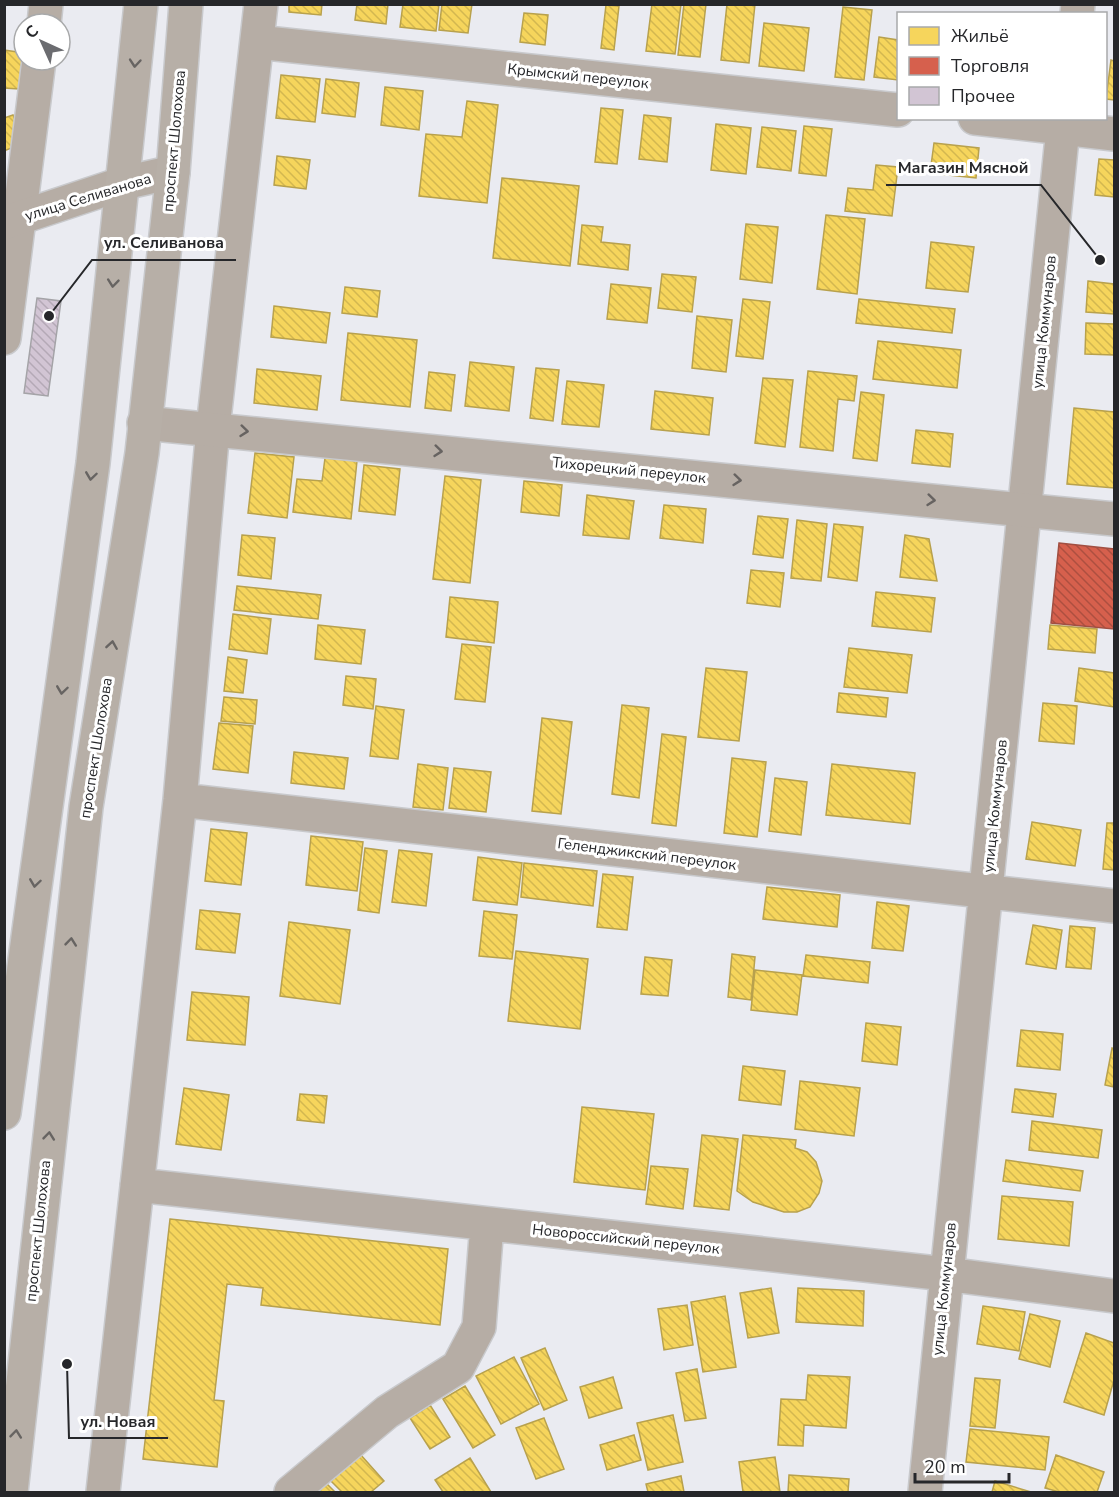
<svg xmlns="http://www.w3.org/2000/svg" width="1119" height="1497" viewBox="0 0 1119 1497" font-family="'Nunito Sans',sans-serif">
  <style>
    .homes { fill: url(#homes-back-hatch); stroke: #b8a14d; stroke-width: 1.5 }
    .shops { fill: url(#shops-back-hatch); stroke: #a14f42; stroke-width: 1.5 }
    .building { fill: url(#building-back-hatch); stroke: #a4a3a7; stroke-width: 1.5 }
    .lines { fill: none; stroke-linecap: round; stroke-linejoin: round }
    .minor-casing { stroke: #c8c9cc; stroke-width: 36 }
    .tertiary-casing { stroke: #c8c9cc; stroke-width: 36 }
    .primary-casing { stroke: #c8c9cc; stroke-width: 36 }
    .minor { stroke: #b6ada5; stroke-width: 33 }
    .tertiary { stroke: #b6ada5; stroke-width: 33 }
    .primary { stroke: #b7afa7; stroke-width: 33 }
    .oneway { stroke: #676462 }
    .oneway2 { stroke: #676361 }
    .labels { text-anchor: middle; dominant-baseline: central; stroke-width: 6; stroke-linejoin: round; paint-order: stroke }
    .street-label { font-size: 15px; fill: #26272a; stroke: #fff }
    .leader { fill: none; stroke: #26272a; stroke-width: 2 }
    .callout-dot { fill: #26272a; stroke: #fff; stroke-width: 2 }
    .callout-label { font-size: 16px; text-anchor: middle; font-weight: bold; fill: #26272a; stroke: #fff; stroke-width: 6; stroke-linejoin: round; paint-order: stroke }
  </style>
  <defs>
    <pattern id="homes-back-hatch" width="6" height="6" patternUnits="userSpaceOnUse" patternTransform="scale(1.5)"><rect width="6" height="6" fill="#f6d55c"/><path d="M-1 5l2 2M0 0l6 6M5-1l2 2" fill="none" stroke="#d3b750"/></pattern>
    <pattern id="shops-back-hatch" width="6" height="6" patternUnits="userSpaceOnUse" patternTransform="scale(1.5)"><rect width="6" height="6" fill="#d6604d"/><path d="M-1 5l2 2M0 0l6 6M5-1l2 2" fill="none" stroke="#ad4f40"/></pattern>
    <pattern id="building-back-hatch" width="6" height="6" patternUnits="userSpaceOnUse" patternTransform="scale(1.5)"><rect width="6" height="6" fill="#d2c5d4"/><path d="M-1 5l2 2M0 0l6 6M5-1l2 2" fill="none" stroke="#b4a9b6"/></pattern>
  </defs>
  <rect width="100%" height="100%" fill="#eaebf1"/>
  <path class="homes" d="M289 4H322L321 15 289 12Z
    M357 4H388L386 24 355 20Z
    M403 4H439L436 31 400 27Z
    M442 4H472L468 33 439 30Z
    M652 4H681L675 54 646 51Z
    M684 4H706L700 57 678 55Z
    M727 4H755L749 63 721 60Z
    M606 5 619 6 614 50 601 48Z
    M843 7 872 10 864 80 835 77Z
    M524 13 548 15 545 45 520 42Z
    M764 23 809 28 804 71 759 66Z
    M879 37 898 40V80L874 77Z
    M4 50 24 53 19 89 4 88Z
    M1111 60 1114 61V100L1106 99Z
    M281 75 320 79 315 122 276 118Z
    M326 79 359 83 355 117 322 113Z
    M385 87 423 91 419 130 381 125Z
    M467 101 498 105 487 203 419 196 426 134 462 137Z
    M601 108 623 110 617 164 595 162Z
    M13 115 24 143 4 151V118Z
    M644 115 671 118 667 162 639 159Z
    M716 124 751 128 746 174 711 170Z
    M804 126 832 129 826 176 799 173Z
    M762 127 796 131 791 171 757 167Z
    M934 143 979 148 976 178 930 173Z
    M277 156 310 160 306 189 274 185Z
    M1099 159 1114 160V197L1095 195Z
    M876 165 898 167 892 216 845 211 848 188 873 190Z
    M502 178 579 186 570 266 493 258Z
    M826 215 865 219 857 294 817 289Z
    M746 224 778 227 772 283 740 279Z
    M582 225 603 227 601 242 630 245 628 270 578 264Z
    M931 242 974 247 968 292 926 288Z
    M662 274 696 277 692 312 658 308Z
    M1088 281 1114 284V314L1086 312Z
    M611 284 651 288 647 323 607 319Z
    M345 287 380 291 377 317 342 313Z
    M743 299 770 302 763 359 736 356Z
    M859 299 955 309 952 333 856 323Z
    M274 306 330 313 326 343 271 337Z
    M697 316 732 320 726 372 692 368Z
    M1086 323 1114 324V355L1085 354Z
    M348 333 417 340 410 407 341 400Z
    M878 341 961 350 957 388 873 379Z
    M470 362 514 367 509 411 465 406Z
    M536 368 559 370 553 421 530 418Z
    M257 369 321 376 317 410 254 403Z
    M808 371 857 376 854 401 838 399 833 451 800 447Z
    M429 372 455 375 451 411 425 408Z
    M763 378 793 380 785 447 755 443Z
    M567 381 604 385 599 427 562 424Z
    M655 391 713 398 709 435 651 429Z
    M861 392 884 395 877 461 853 458Z
    M1074 408 1114 412V488L1067 484Z
    M916 430 953 434 950 467 912 463Z
    M255 453 294 457 287 518 248 513Z
    M325 458 357 461 351 519 293 512 297 479 322 481Z
    M364 465 400 469 395 515 359 511Z
    M445 476 481 480 470 583 433 579Z
    M524 481 562 485 559 516 521 512Z
    M587 495 634 501 629 539 583 535Z
    M664 505 706 509 703 543 660 538Z
    M758 516 788 519 783 558 753 554Z
    M797 520 827 524 821 581 791 578Z
    M834 524 863 527 857 581 828 577Z
    M242 535 275 538 271 579 238 575Z
    M905 535 929 539 937 581 900 577Z
    M751 570 784 573 780 607 747 603Z
    M237 586 321 595 318 619 234 610Z
    M876 592 935 598 931 632 872 626Z
    M450 597 498 602 494 643 446 637Z
    M233 614 271 619 267 654 229 649Z
    M318 625 365 630 361 664 315 659Z
    M1050 625 1097 629 1095 653 1048 649Z
    M462 644 491 647 485 702 455 699Z
    M849 648 912 655 907 693 844 687Z
    M228 657 247 660 243 693 224 691Z
    M706 668 747 672 739 741 698 737Z
    M1079 668 1114 673V707L1075 701Z
    M346 676 376 679 373 709 343 705Z
    M839 693 888 698 886 717 837 712Z
    M224 697 257 700 255 724 221 721Z
    M1043 703 1077 706 1074 744 1039 741Z
    M622 705 649 708 639 798 612 794Z
    M376 706 404 710 398 759 370 756Z
    M542 718 572 722 561 814 532 811Z
    M219 723 253 726 248 773 213 769Z
    M662 734 686 737 676 826 652 823Z
    M294 752 348 758 344 789 291 783Z
    M732 758 766 762 757 837 724 833Z
    M418 764 448 768 443 810 413 807Z
    M832 764 915 773 910 824 826 815Z
    M454 768 491 772 486 812 449 808Z
    M775 778 807 782 801 835 769 831Z
    M1032 822 1081 830 1075 866 1026 859Z
    M1107 823H1114V870L1103 869Z
    M211 829 247 833 241 885 205 881Z
    M311 836 363 842 357 891 306 885Z
    M365 848 387 851 379 913 358 910Z
    M399 850 432 854 426 906 392 902Z
    M478 857 522 863 517 905 473 900Z
    M524 863 597 871 593 906 521 897Z
    M603 874 633 877 627 930 597 927Z
    M767 887 840 895 837 927 763 919Z
    M877 902 909 906 903 951 872 948Z
    M200 910 240 914 235 953 196 949Z
    M484 911 517 915 512 959 479 956Z
    M289 922 350 930 340 1004 280 996Z
    M1033 925 1062 930 1056 969 1026 964Z
    M1070 926 1095 928 1091 969 1066 967Z
    M516 951 588 959 580 1029 508 1021Z
    M732 954 755 957 751 1000 728 997Z
    M806 955 870 962 868 983 803 976Z
    M645 957 672 960 668 996 641 994Z
    M755 970 802 975 797 1015 751 1010Z
    M192 992 249 997 245 1045 187 1040Z
    M866 1023 901 1027 897 1065 862 1061Z
    M1021 1030 1063 1034 1060 1070 1017 1066Z
    M1112 1048 1114 1049V1087L1105 1085Z
    M743 1066 785 1071 781 1105 739 1100Z
    M800 1081 860 1088 854 1136 795 1129Z
    M184 1088 229 1095 221 1150 176 1144Z
    M1015 1089 1056 1094 1053 1117 1012 1112Z
    M300 1094 327 1096 324 1123 297 1120Z
    M582 1107 654 1114 645 1190 574 1182Z
    M1032 1121 1102 1130 1098 1158 1029 1150Z
    M702 1135 738 1139 729 1210 694 1206Z
    M743 1135 796 1140 795 1148 807 1152 816 1162 822 1181 819 1193 810 1207 797 1212H784L753 1202 737 1191Z
    M1006 1160 1083 1171 1080 1191 1003 1181Z
    M651 1166 688 1169 683 1209 646 1204Z
    M1002 1196 1073 1202 1069 1246 998 1239Z
    M170 1219 448 1249 440 1325 261 1305 263 1288 227 1284 214 1400 224 1401 217 1467 143 1459Z
    M771 1288 779 1333 748 1338 740 1293Z
    M798 1288 864 1291 863 1326 796 1322Z
    M725 1296 736 1367 703 1372 691 1302Z
    M687 1305 693 1345 664 1350 658 1309Z
    M983 1306 1025 1312 1019 1351 977 1344Z
    M1030 1314 1060 1321 1050 1367 1019 1359Z
    M1086 1333 1114 1343V1380L1104 1415 1064 1402Z
    M545 1348 567 1400 544 1410 521 1358Z
    M514 1357 539 1404 501 1424 476 1376Z
    M697 1369 706 1418 685 1421 676 1373Z
    M808 1375 850 1377 846 1428 804 1425 803 1446 778 1445 781 1399 806 1400Z
    M613 1377 622 1408 589 1418 580 1387Z
    M975 1378 1000 1380 995 1428 970 1426Z
    M465 1386 495 1435 473 1448 443 1399Z
    M430 1405 450 1437 430 1449 410 1418Z
    M673 1415 683 1462 648 1470 637 1423Z
    M544 1418 564 1469 536 1479 516 1428Z
    M970 1429 1049 1437 1045 1470 966 1462Z
    M634 1435 641 1460 607 1470 600 1445Z
    M360 1454 384 1481 371 1492H342L331 1481Z
    M1056 1455 1104 1472 1097 1492H1059L1045 1488Z
    M775 1457 780 1492H743L739 1462Z
    M470 1458 491 1492H443L435 1480Z
    M789 1475 849 1479 848 1492H788Z
    M681 1476 684 1492H648L646 1484Z
    M995 1481 1031 1492H992Z
    M327 1484 335 1492H317Z"/>
  <path class="shops" d="M1059 543 1114 549V629L1051 623Z"/>
  <path class="building" d="M37 298 61 301 48 396 24 393Z"/>
  <g class="lines">
    <g class="minor-casing">
      <path id="minor" d="M1077 14 1078 4
        M44 24 46 4
        M257 42 898 110
        M975 118 1114 134
        M4 338 39 60
        M180 800 1114 906
        M137 1185 946 1274 1114 1296
        M103 1492 180 800 213 428 261 4
        M291 1492 387 1412 458 1367 479 1327 487 1224
        M925 1492 1064 118"/>
    </g>
    <g class="tertiary-casing">
      <path id="tertiary" d="M4 223 124 183 173 172
        M144 423 1114 519"/>
    </g>
    <g class="primary-casing">
      <path id="primary" d="M4 1113 93 463 141 4
        M11 1492 86 807 142 453 173 172 186 4"/>
    </g>
    <use href="#minor" class="minor"/>
    <use href="#tertiary" class="tertiary"/>
    <use href="#primary" class="primary"/>
  </g>
  <defs><path id="oneway-chevron" d="M-2-3.5L2.5 0L-2 3.5" fill="none" stroke-width="1.6" stroke-linecap="round" stroke-linejoin="round" transform="scale(1.5)"/></defs>
  <g class="oneway">
    <use href="#oneway-chevron" transform="translate(135 63) rotate(95)"/>
    <use href="#oneway-chevron" transform="translate(113 283) rotate(96)"/>
    <use href="#oneway-chevron" transform="translate(91 476) rotate(98)"/>
    <use href="#oneway-chevron" transform="translate(112 645) rotate(-81)"/>
    <use href="#oneway-chevron" transform="translate(62 690) rotate(98)"/>
    <use href="#oneway-chevron" transform="translate(35 883) rotate(98)"/>
    <use href="#oneway-chevron" transform="translate(71 942) rotate(-84)"/>
    <use href="#oneway-chevron" transform="translate(49 1136) rotate(-84)"/>
    <use href="#oneway-chevron" transform="translate(16 1434) rotate(-84)"/>
  </g>
  <g class="oneway2">
    <use href="#oneway-chevron" transform="translate(244 431) rotate(6)"/>
    <use href="#oneway-chevron" transform="translate(438 451) rotate(6)"/>
    <use href="#oneway-chevron" transform="translate(737 480) rotate(6)"/>
    <use href="#oneway-chevron" transform="translate(931 500) rotate(6)"/>
  </g>
  <g class="labels">
    <g class="street-label">
      <text transform="translate(578 76) rotate(6)">Крымский переулок</text>
      <text transform="translate(174 141) rotate(-85)">проспект Шолохова</text>
      <text transform="translate(88 197) rotate(-17)">улица Селиванова</text>
      <text transform="translate(1044 322) rotate(-84)">улица Коммунаров</text>
      <text transform="translate(629 470) rotate(6)">Тихорецкий переулок</text>
      <text transform="translate(96 748) rotate(-81)">проспект Шолохова</text>
      <text transform="translate(995 806) rotate(-84)">улица Коммунаров</text>
      <text transform="translate(647 854) rotate(7)">Геленджикский переулок</text>
      <text transform="translate(38 1231) rotate(-84)">проспект Шолохова</text>
      <text transform="translate(626 1239) rotate(6)">Новороссийский переулок</text>
      <text transform="translate(944 1289) rotate(-84)">улица Коммунаров</text>
    </g>
  </g>
  <path class="leader" d="M1100 260L1041 185H886M49 316L92 260H236M67 1364L69 1438H168"/>
  <g class="callout-dot">
    <circle cx="1100" cy="260" r="6"/>
    <circle cx="49" cy="316" r="6"/>
    <circle cx="67" cy="1364" r="6"/>
  </g>
  <g class="callout-label">
    <text x="963" y="173">Магазин Мясной</text>
    <text x="164" y="248">ул. Селиванова</text>
    <text x="118" y="1427">ул. Новая</text>
  </g>
  <rect width="1119" height="1497" fill="none" stroke="#26272a" stroke-width="12"/>
  <rect x="897" y="12" width="210" height="108" fill="#ffffff" stroke="#a8a9aa" stroke-width="1.5"/>
  <rect x="909" y="27" width="30" height="18" fill="#f6d55c" stroke="#a8a9aa" stroke-width="1.5"/>
  <text x="951" y="42" font-size="18" fill="#26272a">Жильё</text>
  <rect x="909" y="57" width="30" height="18" fill="#d6604d" stroke="#a8a9aa" stroke-width="1.5"/>
  <text x="951" y="72" font-size="18" fill="#26272a">Торговля</text>
  <rect x="909" y="87" width="30" height="18" fill="#d2c5d4" stroke="#a8a9aa" stroke-width="1.5"/>
  <text x="951" y="102" font-size="18" fill="#26272a">Прочее</text>
  <g transform="translate(42 42) rotate(315)"><circle r="28" fill="#ffffff" stroke="#a8a9aa" stroke-width="1.5"/>
  <path d="M0-4.5L10 22L0 15L-10 22Z" fill="#6b6c70"/>
  <text y="-9" font-size="16" font-weight="bold" text-anchor="middle" fill="#26272a">С</text>
  </g>
  <path d="M915 1473v9h94v-9" fill="none" stroke="#26272a" stroke-width="3"/>
  <text x="924" y="1473" font-size="18" fill="#26272a" stroke="#ffffff" stroke-width="4.5" paint-order="stroke">20 m</text>
</svg>
